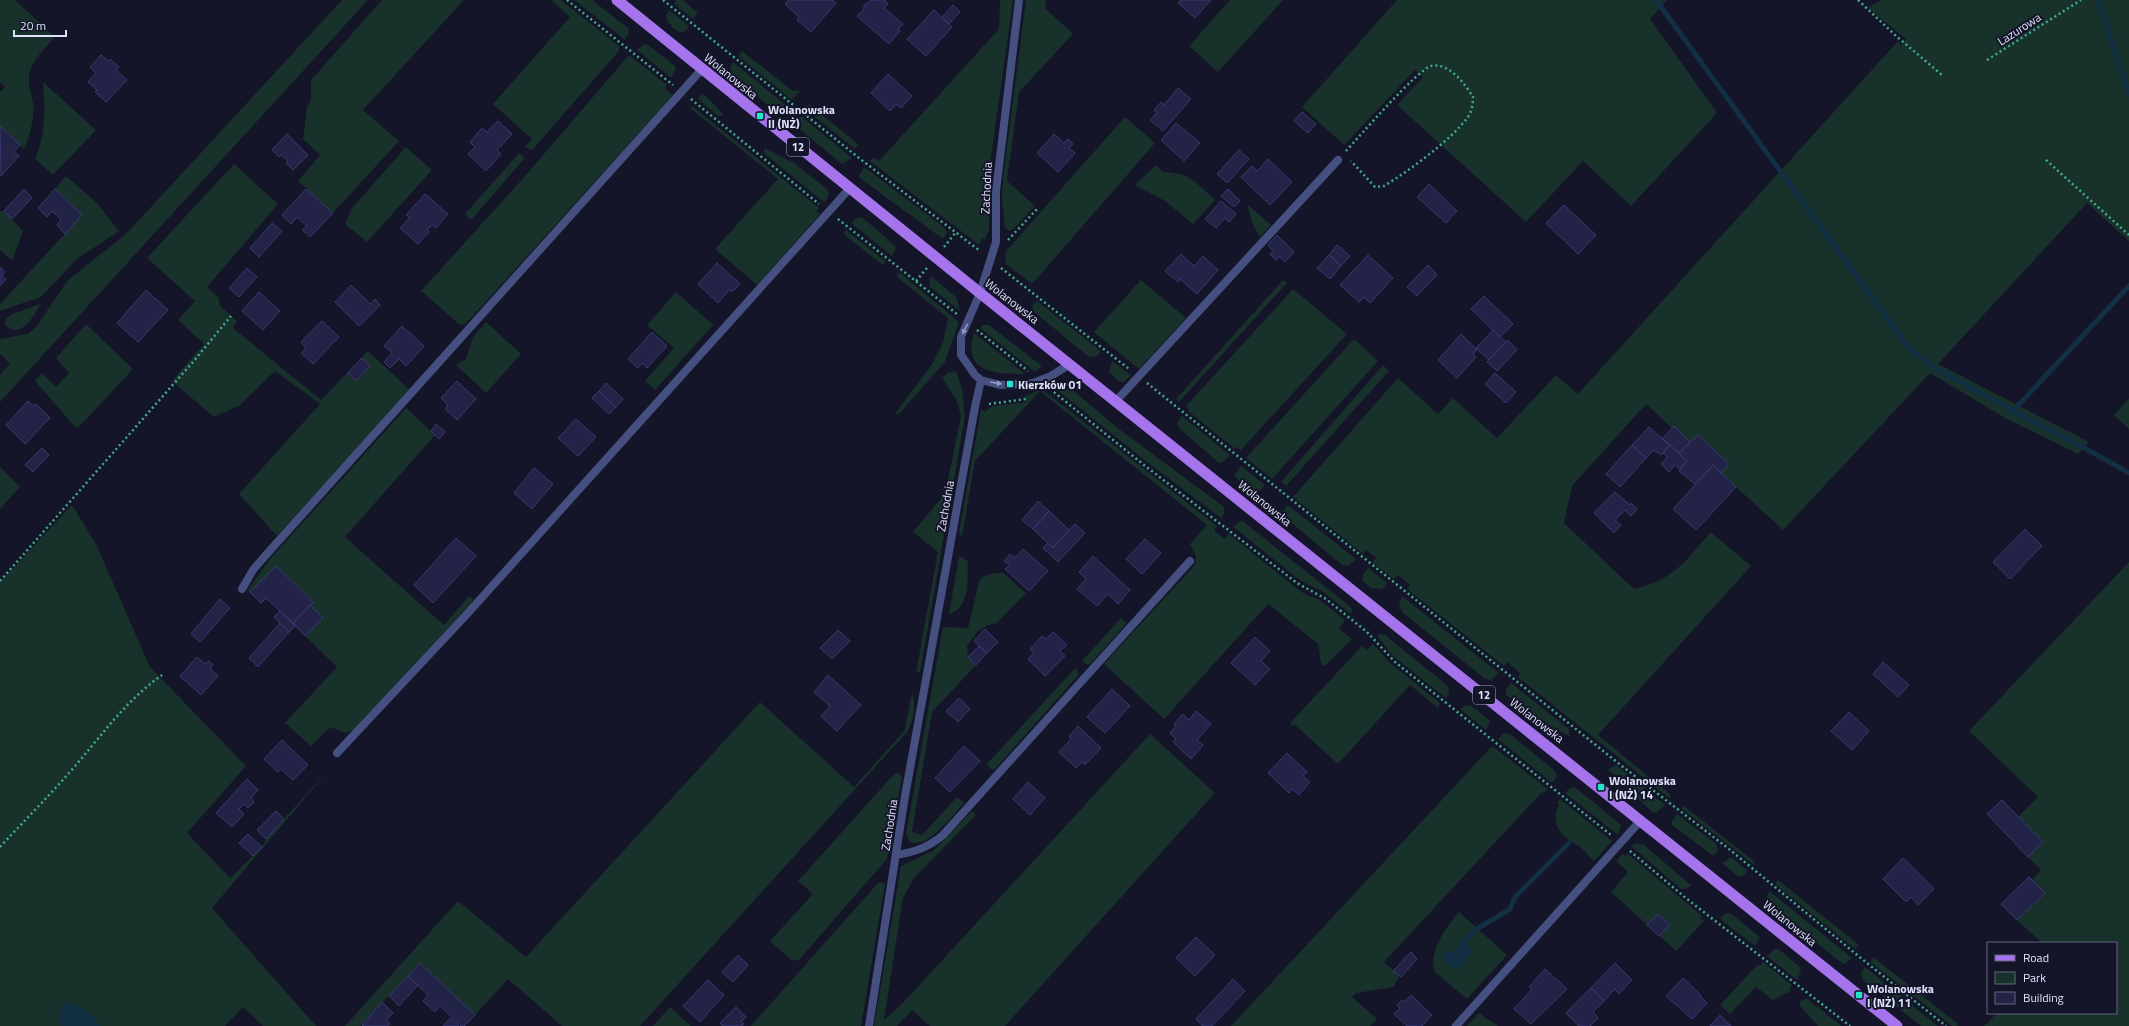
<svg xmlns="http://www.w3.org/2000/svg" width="2129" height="1026" viewBox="0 0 2129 1026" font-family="'Titillium Web',sans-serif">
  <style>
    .green { fill: #18312b }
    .water { fill: #122f43 }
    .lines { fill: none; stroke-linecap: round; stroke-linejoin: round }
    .stream { stroke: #122f43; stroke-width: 5 }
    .building { fill: #222347; stroke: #383970 }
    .path { stroke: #41ad8f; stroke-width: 2.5; stroke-dasharray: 2 3; stroke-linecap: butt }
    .service { stroke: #455081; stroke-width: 8 }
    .minor { stroke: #455081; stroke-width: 8 }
    .primary { stroke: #a574ed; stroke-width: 11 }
    .oneway { fill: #9299be }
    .poi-dot { fill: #24e2cb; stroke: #141528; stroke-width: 1.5 }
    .labels { text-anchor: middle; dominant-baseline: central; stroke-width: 4; stroke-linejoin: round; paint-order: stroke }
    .shield { fill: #141528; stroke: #a2a4bc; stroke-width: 1 }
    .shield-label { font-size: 11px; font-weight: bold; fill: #dfe2fb }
    .street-label { font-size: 12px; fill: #dfe2fb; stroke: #141528 }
    .poi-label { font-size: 12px; font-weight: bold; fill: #dfe2fb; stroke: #141528; text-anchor: start }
  </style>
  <rect width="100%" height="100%" fill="#141528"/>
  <path class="green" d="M0 0H15L55 37C46 47 36 56 31 69 26 80 31 92 33 103 35 119 30 135 24 149L0 126V92L5 87 0 83Z
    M342 0H368L0 402V375L10 363 0 354V339L27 334 36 327 68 280 126 234Z
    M382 0H464L363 110 399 141 333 213 298 181 320 155 303 139 307 106 311 101V80Z
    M551 0H561L619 46V51L532 150 525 147 532 139 493 104 570 17Z
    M574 0H592L628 28 629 33 625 40Z
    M676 0H683L698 13 693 19 674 4Z
    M1000 0H1013L989 171V230L985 239 982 238 979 245 870 161 874 157 879 161 999 29Z
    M1026 0H1046L1045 8 1073 34 1019 92 1007 181 1035 206 1014 229 1009 231 1005 228 1002 200 1003 178Z
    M1230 0H1283L1218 72 1189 46Z
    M1397 0H1667L1650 19 1717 113 1631 206 1583 161 1526 222 1397 105 1423 77 1415 70 1344 145 1302 107Z
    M1881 0H2129V241L2087 203 1938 364 2089 442 2078 454 2007 419 1930 373 1783 530 1646 404 1572 486 1564 523 1634 589C1675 579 1685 561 1711 532L1751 566 1598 735 1671 795 1669 798 1518 677 1520 673 1507 662 1504 666 1407 589 1410 585 1398 575 1394 579 1372 562 1376 558 1366 550 1363 554 1293 497 1398 378 1438 414 1453 398 1497 438 1556 375 1578 394 1898 41 1901 45 1906 39 1868 8Z
    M669 10 689 26 683 33C674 31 668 24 666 16Z
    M644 44 648 45 674 65 676 69 671 78 637 50Z
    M742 51 793 91 801 90 792 100 738 56Z
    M629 55 667 85 665 88 673 95 471 318 464 325 459 324 421 291 526 175Z
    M733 62 788 107 782 113H777L732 75 730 67Z
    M43 82 96 130 53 175 35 159C46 135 45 108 43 82Z
    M702 94 706 96 724 115 718 116 698 99Z
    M809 104 858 144 855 149 806 110Z
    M692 106 819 208 817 211 820 214 757 285 715 249 778 179 690 108Z
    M801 116 852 158 842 164 797 127 796 122Z
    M1125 117 1155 143 1032 284 1006 264 1005 255 1007 250Z
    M406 147 432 170 367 242 345 224 352 208Z
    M764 148 794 163 827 189 829 194 825 203 765 154Z
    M519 153 525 158 471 220 465 214Z
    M234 164 278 204 207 287 219 298 220 306 237 321 233 328 321 400 368 351 410 390 277 536 239 494 320 404 275 371 240 405 214 417 172 381 204 344 178 320 195 301 147 258Z
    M1156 165 1163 172C1191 173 1195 182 1215 200L1193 224 1165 201 1135 185Z
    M864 167 945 228 947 234 943 239 860 178 859 176Z
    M66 176 97 203 119 231 77 259 41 297 0 311V304L82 215 55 189Z
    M1247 204 1271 225 1260 237 1253 225Z
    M0 211H4L23 231 12 261 0 250Z
    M858 217 863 218 894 245 896 248 892 256 851 223Z
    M846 230 886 262 883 265 843 234Z
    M899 272 959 322 945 362 898 415 895 414 932 364 943 343 948 318 897 277Z
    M931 276 957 298 960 311 929 286Z
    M1141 280 1186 318 1139 369 1094 332Z
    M1283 280 1287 283 1179 402 1176 399Z
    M1293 289 1347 334 1241 450 1237 447 1235 449 1188 411 1189 409 1186 406Z
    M676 292 713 325 655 390 645 381 674 348 647 325Z
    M1037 301 1101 351 1097 356 1089 357 1034 312 1032 306Z
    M40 304C35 316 17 344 4 322L10 315Z
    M486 322 521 354 486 393 456 365 466 359 473 337Z
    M86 324 133 369 79 427H75L35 381 42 373 56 387 69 373 56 358Z
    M983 325H989L1042 366 1035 372 980 328Z
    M974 333 1025 374C995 374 962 373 974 333Z
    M1354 339 1378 361 1272 479 1246 458Z
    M1112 361 1131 375 1124 382H1120L1109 372Z
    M1383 365 1389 371 1286 486 1281 482Z
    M956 371C963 388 965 404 964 423L920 672 916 673 938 552 913 532 945 494 961 416 957 401 942 378 948 373Z
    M1070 388 1119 429 1224 507 1225 513 1221 518 1147 462 1056 389Z
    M1042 389 1217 526 1214 531 1225 539 1229 534 1290 583 1303 593 1320 600 1345 620 1339 629 1352 639 1325 666 1321 663 1318 644 1268 604 1164 719 1104 664 1193 567C1199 557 1195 553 1190 544L1207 525 1040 391 975 461 962 536 959 533 981 410 985 412 992 406 1026 402 1025 396Z
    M2129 399V429L2114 415Z
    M406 408 435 435 345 537 444 625 469 596 474 600 353 730 346 733 330 727 311 746 285 723 337 667 305 636 323 618 310 605 313 601 276 566 250 592 247 591 269 560Z
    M1182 416 1230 455 1222 463H1219L1179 428 1177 423Z
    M1241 466 1265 485 1258 492H1252L1234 476Z
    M0 467 20 487 0 509Z
    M72 505 96 544 150 667 246 766 187 833 230 878 262 847 266 839 332 766 212 908 316 1026H263L243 1007 225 1026H0V582Z
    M1288 505 1356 559 1349 566 1342 565 1282 515 1281 513Z
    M1240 521 1244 522 1352 608 1351 614 1322 591 1301 581 1233 527Z
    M959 556 968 561C967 579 971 608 949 614Z
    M2129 562V1026H1984L1997 1013H2116V943H2042L2017 920 2045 893 2032 880 2041 870 2028 857 2018 817 2038 797 1969 731Z
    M1368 568 1387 583 1382 589 1371 588 1363 581V574Z
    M994 573H1003L1026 593 997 623 988 625 978 631 967 646 968 657 976 665 932 712 912 832 922 835 957 797 964 803C953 815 927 850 910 842L906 834 943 627 968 628 979 582 982 577Z
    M1402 596 1499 673 1491 680 1485 679 1402 612 1399 603Z
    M1121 618 1127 623 1090 664H1086L1082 661Z
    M1379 634 1385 635 1448 686 1449 692 1446 698 1394 657 1377 636Z
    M1373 644 1390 663 1440 703 1438 708 1410 685 1338 764 1295 725 1293 726 1290 723 1362 646 1367 650Z
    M1076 667 1079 675 1076 678 994 770 986 765Z
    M1511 683 1569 729V736L1536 719 1506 695V689Z
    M912 693C917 704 913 723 907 732L640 1026H562L508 979 475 1015 420 963 360 1026H345L458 901 526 957 760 702 854 787 905 730Z
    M1466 705 1472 706 1488 719 1490 722 1486 730 1460 709Z
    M1504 733 1510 734 1555 771 1557 777 1552 783 1498 739Z
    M1150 734 1215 793 1005 1026H930L912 1010 897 1026H874L901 866 934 850 972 811 976 815 914 878 903 898 884 1020 902 1004Z
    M1492 746 1548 789 1544 793 1542 792 1384 962 1399 976 1394 987 1356 993 1352 997 1377 1019 1370 1026H1231Z
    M1616 765 1665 805 1656 813 1652 812 1608 769Z
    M895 773H899L902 777 887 859 798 961 790 959 770 941 813 894 798 881Z
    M1575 787 1621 825 1618 835 1565 793 1570 788Z
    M1560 799 1612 841 1594 861C1589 857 1584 849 1578 846 1562 836 1549 826 1559 805L1557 803Z
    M1684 806 1755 862 1753 864 1682 809Z
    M1677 814 1716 844 1718 850 1714 856 1673 826 1671 823Z
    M1635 843 1644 845 1691 885 1687 889H1681L1631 846Z
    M1623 854 1625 856 1628 854 1702 916 1700 918 1704 921 1676 951 1611 892 1628 872 1616 861Z
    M1731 857 1748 871 1742 876H1737L1722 863Z
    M1778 880 1859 945 1855 949 1775 884Z
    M882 882 885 884 861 1026H751L878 883Z
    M1769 891 1778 898 1852 958 1845 964 1839 961 1771 906 1767 897Z
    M1459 912 1507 955 1467 999 1435 972C1427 954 1447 925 1459 912Z
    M1730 913 1760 937 1755 946 1720 919 1724 914Z
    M1775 949 1780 950 1800 967 1801 971 1797 980 1767 956Z
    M1873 957 1958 1024 1957 1026H1952L1870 962Z
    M1763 962 1792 985 1789 989 1791 991 1773 1000 1756 987 1730 1014 1720 1005 1758 964 1760 966Z
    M1865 967 1938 1026H1921L1863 980 1861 973Z
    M1806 998 1842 1026H1818L1800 1006 1801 999 1803 1001Z
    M670 1007 691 1026H653Z
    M1479 1013 1498 1026H1467Z"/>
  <path class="water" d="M1465 942 1472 951 1457 970 1444 962 1442 958 1444 953 1455 951 1460 943Z
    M68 1002 90 1014 101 1026H61C59 1016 59 1007 68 1002Z"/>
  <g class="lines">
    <path class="stream" d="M1656 0 1908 347C1927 365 1950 376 1973 389 2024 418 2078 443 2129 473
      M2098 0 2129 94
      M2013 411 2129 286
      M1463 945 1472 932 1510 909 1515 897 1569 843"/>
  </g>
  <path class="building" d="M789 0H832L836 3 811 32 797 20 799 17 785 4Z
    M872 0H884L888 4 884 8 903 24 898 29 900 31 889 44 857 16 864 9V5Z
    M1181 0H1211L1195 18 1178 3Z
    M953 5 960 12 949 24 942 17Z
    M934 10 952 27 926 56 907 39Z
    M101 55 108 61 110 59 119 67 116 70 127 80 106 102 95 92 97 90 88 82 96 73 90 67Z
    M888 74 912 96 901 108 896 104 890 111 871 93Z
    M1178 88 1191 99 1163 131 1150 120 1157 113 1154 110 1161 102 1164 105Z
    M1302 112 1316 124 1308 133 1294 121Z
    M498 121 512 134 497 150 501 154 486 171 468 154 475 147 470 142 482 128 487 132Z
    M1176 123 1200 143 1184 161 1161 140Z
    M0 126 20 145 14 152 19 156 1 176Z
    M287 134 308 155 293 170 286 163 288 161 281 155 279 157 272 150Z
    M1054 134 1064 143 1068 139 1073 144 1069 148 1075 153 1058 172 1037 153Z
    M1239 150 1249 159 1227 183 1217 174Z
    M1268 159 1292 182 1270 205 1241 177 1252 166 1257 171Z
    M1429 184 1457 211 1446 223 1417 197Z
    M24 189 32 198 12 219 4 211Z
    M55 189 82 215 65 234 57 225 61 220 52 211 47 217 38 208Z
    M306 189 333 213 310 237 302 230 307 226 297 217 291 224 282 215Z
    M1228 189 1240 201 1234 207 1221 196Z
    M425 194 448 214 436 228 432 225 427 230 429 232 418 244 400 228 410 217 406 215Z
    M1221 201 1236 214 1229 222 1225 218 1216 228 1205 219Z
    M1564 205 1596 235 1578 254 1546 223Z
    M272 223 282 231 259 257 250 248Z
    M1277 235 1294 252 1285 262 1279 256 1276 260 1270 254 1273 251 1268 245Z
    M1337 245 1350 256 1341 266 1329 255Z
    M1181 254 1194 266 1203 256 1218 270 1197 294 1180 279 1178 282 1165 271Z
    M1329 255 1341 266 1330 279 1317 268Z
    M1368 255 1393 278 1370 303 1364 297 1359 302 1340 285Z
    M717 263 740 284 732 292 730 289 718 303 698 284Z
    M1428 265 1437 275 1417 296 1407 287Z
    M0 267 5 272 2 276 6 279 0 286Z
    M247 268 257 277 239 297 229 288Z
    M351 285 370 304 375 299 380 305 359 326 335 302Z
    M146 290 168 310 138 342 117 323Z
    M259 292 280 311 263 330 242 311Z
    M1484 296 1513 324 1500 337 1471 309Z
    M322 321 339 337 313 364 301 353 306 348 301 342Z
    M402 326 424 346 406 366 399 359 390 368 384 362 392 353 384 346Z
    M1493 330 1506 342 1489 360 1476 348Z
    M652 332 667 346 647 368 642 363 638 368 628 359Z
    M1461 334 1477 350 1473 354 1476 357 1457 378 1438 360Z
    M1508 340 1517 350 1497 371 1487 362Z
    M362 358 370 366 356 381 348 373Z
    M1495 373 1516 392 1506 403 1485 384Z
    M457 381 476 399 457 420 445 409 448 405 441 398Z
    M606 383 623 399 616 407 599 391Z
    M599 391 616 407 609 414 592 398Z
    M28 401 34 406 36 404 50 418 25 444 6 425Z
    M576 419 596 437 578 456 558 438Z
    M436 424 445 432 439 439 431 431Z
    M1674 426 1690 442 1679 453 1662 439Z
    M1649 427 1670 445 1661 455 1654 450 1646 458 1632 445Z
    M1698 435 1729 464 1721 473 1713 465 1695 484 1679 471 1687 461 1679 453Z
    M1632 445 1646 458 1620 487 1606 474Z
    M1670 445 1687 461 1680 469 1675 465 1669 472 1661 464 1667 457 1663 453Z
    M42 448 49 455 33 472 25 465Z
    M1713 465 1736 487 1696 530 1673 509Z
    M534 468 553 484 532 509 514 493Z
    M1615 492 1630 505 1631 503 1637 509 1631 516 1625 510 1615 520 1621 525 1614 533 1594 513Z
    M1038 501 1049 511 1033 529 1022 520Z
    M1049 511 1069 530 1053 548 1033 529Z
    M1075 524 1085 533 1058 562 1043 548 1048 543 1053 548Z
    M2025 529 2042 546 2010 579 1993 562Z
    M456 538 476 556 433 603 414 585Z
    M1145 539 1161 553 1142 574 1126 559Z
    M1023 549 1048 571 1029 591 1005 569 1009 565 1004 561 1010 554 1015 558Z
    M1093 556 1130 590 1118 604 1108 594 1097 606 1077 589 1086 579 1079 572Z
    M276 566 313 602 293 623 266 598 261 603 250 592Z
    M220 599 230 608 200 642 191 634Z
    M310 605 323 618 305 636 293 623Z
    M280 611 295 626 289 632 274 617Z
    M280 623 289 632 258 667 249 658Z
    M985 629 998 642 987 653 974 641Z
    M838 630 850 641 832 659 820 648Z
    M1053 632 1067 645 1060 651 1065 656 1045 676 1028 659 1034 653 1030 649 1042 636 1046 639Z
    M1255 637 1270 651 1261 661 1270 669 1255 685 1231 663Z
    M979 646 987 653 976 665 968 657Z
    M197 657 205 664 209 661 213 665 210 669 218 676 201 695 180 676Z
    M1883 662 1909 685 1898 697 1873 674Z
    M828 675 861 705 837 731 821 716 830 706 814 692Z
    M1112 689 1130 706 1105 733 1087 717Z
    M959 698 970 709 958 722 946 711Z
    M1196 711 1211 724 1197 740 1203 745 1191 759 1173 742 1176 739 1170 733 1176 726 1174 724 1183 714 1189 720Z
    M1849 712 1869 731 1852 750 1831 731Z
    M1078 726 1101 748 1085 765 1082 762 1076 768 1059 752 1071 739 1069 736Z
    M282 740 308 765 293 780 281 769 278 772 264 759Z
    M964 746 980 761 950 792 935 778Z
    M1287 753 1307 772 1303 776 1310 782 1299 795 1292 789 1289 793 1268 773Z
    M247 779 258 790 251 798 254 802 248 808 244 804 239 809 244 814 232 827 216 813Z
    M1028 782 1045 798 1030 815 1013 799Z
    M2002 800 2043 842 2028 857 1987 814Z
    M276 811 284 819 266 839 257 830Z
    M248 834 262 847 253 856 239 843Z
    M1903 858 1934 889 1918 905 1911 897 1906 902 1883 879Z
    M2029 877 2045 893 2017 920 2001 904Z
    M1658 914 1670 925 1659 936 1647 925Z
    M1196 937 1215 955 1195 976 1176 958Z
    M1411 952 1417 959 1401 977 1393 971Z
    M738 955 748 965 733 982 722 972Z
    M420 963 475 1015 464 1026H461L440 1006 435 1012 423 1001 428 995 408 976Z
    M1615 963 1632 980 1619 994 1615 989 1604 1001 1591 988Z
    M1545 969 1567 989 1531 1024 1514 1009 1532 989 1529 987Z
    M408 976 418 985 399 1006 389 996Z
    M1683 978 1701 995 1700 996 1707 1003 1692 1019 1666 996Z
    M1233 979 1245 991 1212 1026H1203L1196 1019Z
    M708 980 724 995 700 1022 683 1006Z
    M1591 988 1604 1001 1593 1012 1598 1018 1590 1026H1579L1566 1013Z
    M1411 995 1432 1015 1422 1026H1407L1394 1014 1400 1008 1397 1005 1402 1000 1405 1002Z
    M382 1002 393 1013 386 1020 390 1024 387 1026H363L362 1025Z
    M736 1007 746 1017 741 1022 744 1024 741 1026H723L720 1023Z
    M1720 1015 1731 1026H1710Z
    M450 1018 459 1026H443Z"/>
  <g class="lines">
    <path class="path" d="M567 0 673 85
      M663 0 859 158 980 251
      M1858 0 1895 35 1942 75
      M1987 60 2081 0
      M691 99 819 204
      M1346 151C1359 137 1417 70 1431 66 1449 62 1465 84 1473 97 1473 104 1472 111 1468 117 1450 141 1410 170 1384 186L1375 187 1351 161
      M2046 160 2129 235
      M838 219 958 315
      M1008 240 1038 208
      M944 247 956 232
      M1001 268 1129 369
      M916 281 927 268
      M977 330 1028 371
      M1147 383 1618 763 1729 849 1862 959 1946 1026
      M1050 389 1144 465 1297 583 1326 599 1367 632 1395 662 1611 835
      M989 404 1026 399
      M0 581 193 362 231 316
      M0 847C23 822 47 798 69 773 100 738 124 702 162 675
      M1630 851 1687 899 1850 1026"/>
    <path class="service" d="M1116 401 1338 160
      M242 589 253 570 265 556 702 69
      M337 753 467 614 850 188
      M896 855C915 852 929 847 943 835L1190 561
      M1456 1026 1641 820"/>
    <path class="minor" d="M1019 0 996 191V242L980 293 961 337V355L975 375 981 380 1000 385 1033 383 1051 376 1070 364
      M869 1026 905 796 975 407 981 380"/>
    <path class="primary" d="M617 0 980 293 1897 1026"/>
  </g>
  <defs><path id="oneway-solid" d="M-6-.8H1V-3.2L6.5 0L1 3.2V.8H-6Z"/></defs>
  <g class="oneway">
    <use href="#oneway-solid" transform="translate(965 329) rotate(116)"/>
    <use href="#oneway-solid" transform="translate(996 383) rotate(9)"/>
  </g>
  <g class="poi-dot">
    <rect x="756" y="112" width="8" height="8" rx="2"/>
    <rect x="1006" y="380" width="8" height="8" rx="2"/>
    <rect x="1597" y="783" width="8" height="8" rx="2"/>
    <rect x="1855" y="991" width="8" height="8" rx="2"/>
  </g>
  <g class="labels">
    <g class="shield">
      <rect x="787" y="138" width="22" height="18" rx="3"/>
      <rect x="1473" y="686" width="22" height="18" rx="3"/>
    </g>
    <g class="shield-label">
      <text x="798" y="147">12</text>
      <text x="1484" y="695">12</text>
    </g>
    <g class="street-label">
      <text transform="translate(2019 29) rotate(-33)">Lazurowa</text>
      <text transform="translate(731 76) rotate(39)">Wolanowska</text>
      <text transform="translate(986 188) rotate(-87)">Zachodnia</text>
      <text transform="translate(1012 301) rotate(38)">Wolanowska</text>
      <text transform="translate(1265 503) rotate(39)">Wolanowska</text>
      <text transform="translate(945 506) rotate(-80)">Zachodnia</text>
      <text transform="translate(1537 720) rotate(38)">Wolanowska</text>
      <text transform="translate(889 825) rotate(-81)">Zachodnia</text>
      <text transform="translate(1790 923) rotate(39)">Wolanowska</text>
    </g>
    <g class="poi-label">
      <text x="768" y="109">Wolanowska<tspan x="768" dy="14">II (NŻ)</tspan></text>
      <text x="1018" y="384">Kierzków 01</text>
      <text x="1609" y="780">Wolanowska<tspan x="1609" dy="14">I (NŻ) 14</tspan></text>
      <text x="1867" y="988">Wolanowska<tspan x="1867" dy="14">I (NŻ) 11</tspan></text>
    </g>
  </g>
  <rect x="1987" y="942" width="130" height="72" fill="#141528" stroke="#65677c"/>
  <rect x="1995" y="955" width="20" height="6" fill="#a574ed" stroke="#65677c"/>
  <text x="2023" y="962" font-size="12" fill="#dfe2fb">Road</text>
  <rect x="1995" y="972" width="20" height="12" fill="#18312b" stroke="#65677c"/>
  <text x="2023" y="982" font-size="12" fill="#dfe2fb">Park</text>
  <rect x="1995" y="992" width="20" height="12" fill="#222347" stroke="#65677c"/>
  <text x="2023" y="1002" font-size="12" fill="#dfe2fb">Building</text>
  <path d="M14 30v6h52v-6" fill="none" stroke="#dfe2fb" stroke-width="2"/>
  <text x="20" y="30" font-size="12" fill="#dfe2fb" stroke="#141528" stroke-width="3" paint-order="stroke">20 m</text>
</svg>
